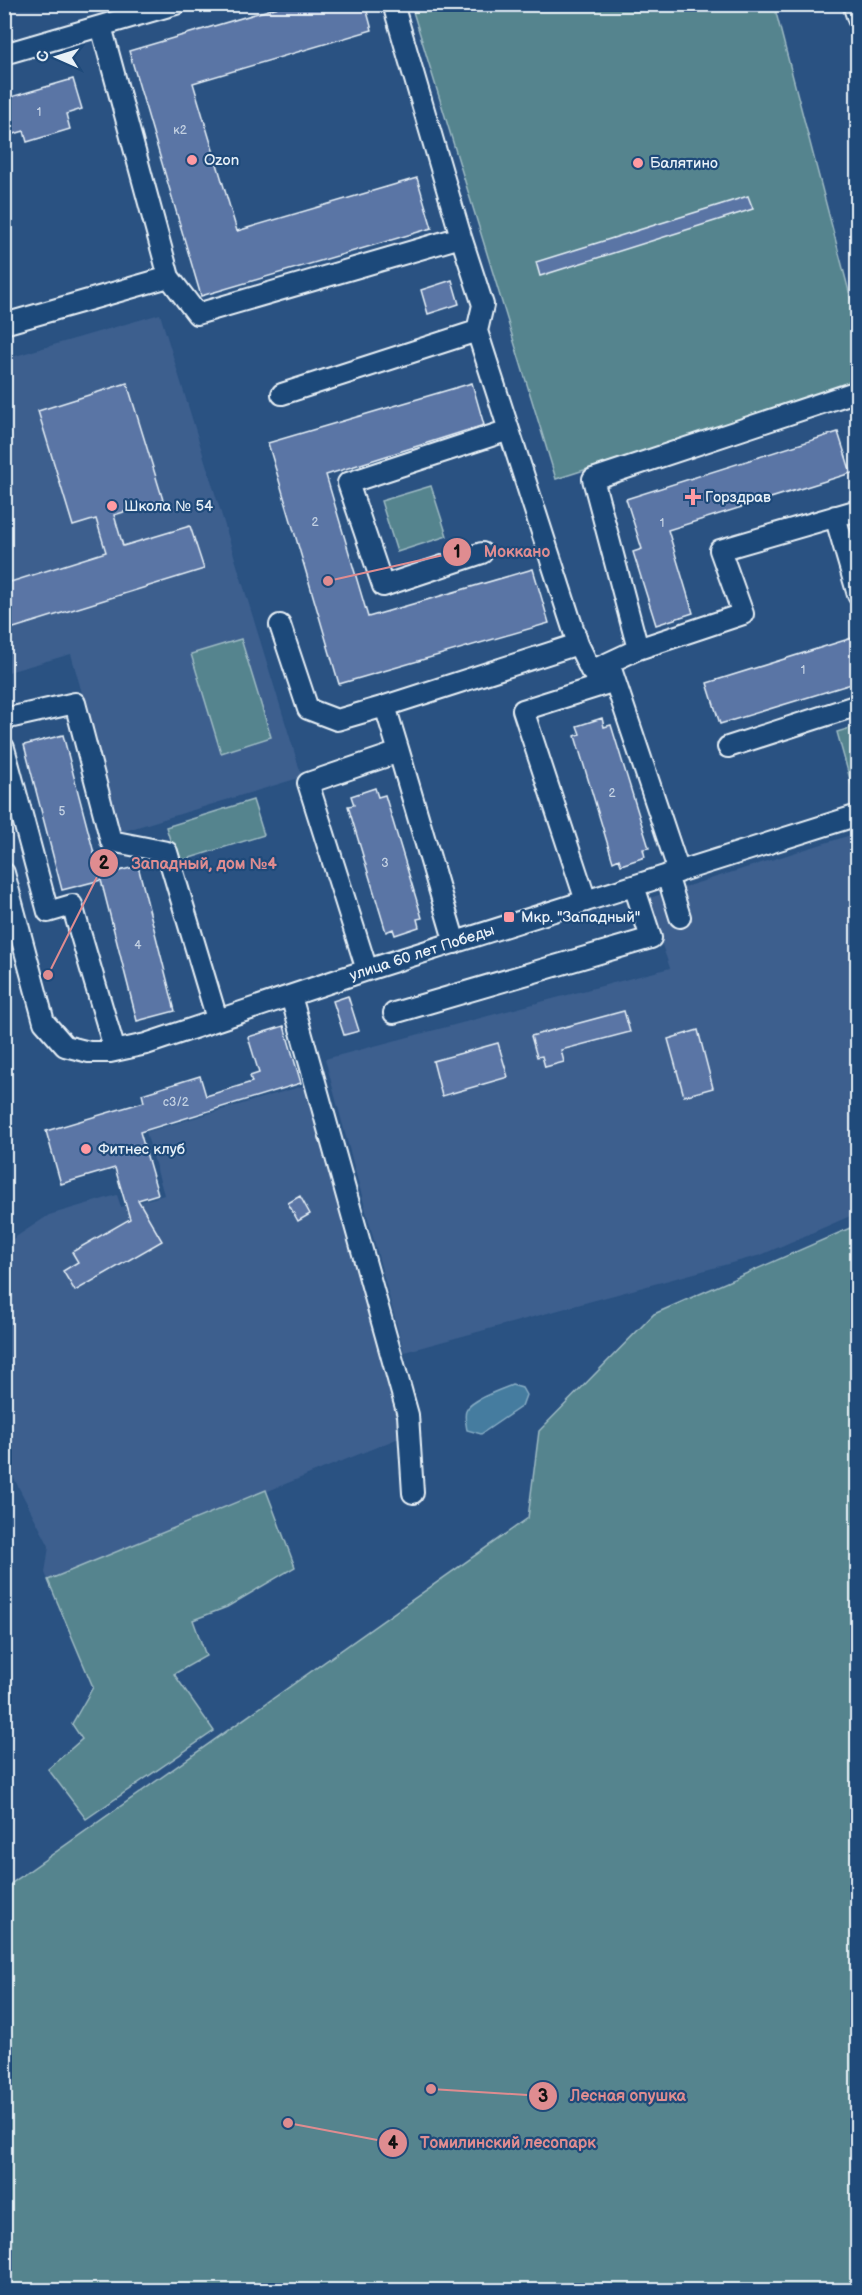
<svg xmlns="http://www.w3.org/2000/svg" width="862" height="2295" viewBox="0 0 862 2295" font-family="'Balsamiq Sans',sans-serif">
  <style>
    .built { fill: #3c5f8e }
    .green { fill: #54848e; stroke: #9ebac3; stroke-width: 1.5 }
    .water { fill: #447c9f; stroke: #86abc3; stroke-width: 1.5 }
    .building { fill: #5a75a5; stroke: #e8f1f8; stroke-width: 1.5 }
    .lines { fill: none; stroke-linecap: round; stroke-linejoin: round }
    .minor-casing { stroke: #e8f1f8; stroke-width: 24 }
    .minor { stroke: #1f4a7a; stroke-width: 20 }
    .poi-dot { fill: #ff9aa2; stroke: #1f4a7a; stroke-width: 2 }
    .labels { text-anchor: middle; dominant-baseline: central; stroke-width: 4.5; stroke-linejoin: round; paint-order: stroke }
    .number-label { font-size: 12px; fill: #c4d2e3 }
    .poi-label { font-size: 15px; fill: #e8f1f8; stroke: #1f4a7a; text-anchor: start }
    .street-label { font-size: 15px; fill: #e8f1f8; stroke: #1f4a7a }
    .leader { fill: none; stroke: #df8c90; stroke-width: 2 }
    .callout-dot { fill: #df8c90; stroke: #1f4a7a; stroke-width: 2 }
    .mark-label { font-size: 18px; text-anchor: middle; font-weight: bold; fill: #111 }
    .callout-label { font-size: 16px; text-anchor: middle; font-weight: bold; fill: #df8c90; stroke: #1f4a7a; stroke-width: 4.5; stroke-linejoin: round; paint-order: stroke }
  </style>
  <rect width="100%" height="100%" fill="#2a5282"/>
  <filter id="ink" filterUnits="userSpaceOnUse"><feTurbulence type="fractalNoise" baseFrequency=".0167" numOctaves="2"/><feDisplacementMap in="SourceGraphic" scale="12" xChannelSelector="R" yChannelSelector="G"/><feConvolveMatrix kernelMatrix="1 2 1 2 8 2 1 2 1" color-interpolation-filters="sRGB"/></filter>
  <g filter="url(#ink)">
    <path class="built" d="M160 314 302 777 121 832 71 654 5 673V359Z
      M857 833V1213L761 1255 404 1352 325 1059 670 968 646 899Z
      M306 1085 404 1436 48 1580 45 1573 49 1546 5 1461V1244L49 1215 117 1195 121 1207 164 1195 146 1132Z"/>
    <path class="green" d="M411 5H774L857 322V383L556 479Z
      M431 486 447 536 397 552 381 501Z
      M241 639 271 737 221 753 191 654Z
      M857 726 858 796 855 797 837 732Z
      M253 800 264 835 177 862 166 827Z
      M857 1225V2290H5V1888L528 1518 539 1431 654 1314Z
      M266 1490 295 1567 227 1607 193 1620 206 1656 174 1674 214 1731 86 1819 48 1769 82 1739 72 1724 93 1687 48 1580Z"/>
    <path class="water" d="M512 1385 522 1388 526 1395 522 1406 481 1434 467 1430C466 1424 464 1416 466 1411 470 1400 502 1389 512 1385Z"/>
    <path class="building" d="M289 4H365L372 30 193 83 237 231 417 178 432 228 201 296 129 51Z
      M73 79 82 109 66 114 70 129 27 142 24 131 4 137V99Z
      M748 196 753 209 540 276 536 262Z
      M452 280 459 304 428 314 421 290Z
      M127 383 163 500 114 515 123 546 190 526 204 569 4 631V584L106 552 96 519 73 526 38 411Z
      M472 383 484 425 326 475 368 617 533 569 549 623 339 684 268 443Z
      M838 432 851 473 668 530 693 613 656 625 633 552 642 549 626 499Z
      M852 638 858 657V682L720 724 707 683Z
      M602 718 604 727 611 725 649 848 643 849 645 857 621 865 619 859 613 862 575 736 580 734 577 726Z
      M63 735 100 876 138 866 175 1011 137 1021 101 880 62 890 24 745Z
      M375 788 378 797 385 795 422 918 417 919 419 927 395 935 393 929 386 932 348 806 354 805 351 796Z
      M348 996 359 1031 344 1035 333 1001Z
      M624 1011 630 1032 561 1050 564 1062 545 1067 542 1056 537 1057 531 1036Z
      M284 1026 301 1083 140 1132 158 1194 138 1200 162 1241 75 1291 63 1271 78 1262 72 1252 130 1219 115 1168 61 1184 46 1131 144 1102 142 1094 200 1076 206 1096 252 1082 250 1076 259 1073 248 1037Z
      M698 1030 713 1088 684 1096 668 1039Z
      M498 1043 508 1077 442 1096 433 1061Z
      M300 1196 310 1214 298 1221 288 1203Z"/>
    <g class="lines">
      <g class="minor-casing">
        <path id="minor" d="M853 4 858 19
          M101 26 169 277
          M4 54 176 4
          M461 237 483 305 477 331
          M4 324 169 277 197 314 461 237 393 4
          M282 394 477 331 578 644
          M835 516 858 595
          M482 553 383 586 348 483 509 430
          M280 625 308 709 337 720 385 706
          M638 649 593 479 858 391
          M611 669 679 872
          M4 719 75 703 111 841 167 852 217 1019
          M728 747 858 705
          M4 748 48 912 72 905 115 1051
          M399 752 455 943
          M4 873 44 1022 65 1046 89 1052H110L146 1044 367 970 858 815
          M667 875 680 917
          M586 901 523 710 615 681
          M367 970 308 783 399 752 385 706 578 644 591 671 638 649 743 614 720 550 858 510
          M291 996 408 1415 413 1493
          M394 1013 651 938 634 886"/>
      </g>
      <use href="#minor" class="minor"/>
    </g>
  </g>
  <g class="poi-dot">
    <circle cx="192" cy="160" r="6"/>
    <circle cx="638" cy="163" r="6"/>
    <path d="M690 488h6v6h6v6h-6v6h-6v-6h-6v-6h6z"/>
    <circle cx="112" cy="506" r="6"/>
    <rect x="503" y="911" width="12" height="12" rx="3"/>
    <circle cx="86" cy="1149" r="6"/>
  </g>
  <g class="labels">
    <g class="number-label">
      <text x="39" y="112">1</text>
      <text x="180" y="130">к2</text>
      <text x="315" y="522">2</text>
      <text x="662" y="523">1</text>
      <text x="803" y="670">1</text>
      <text x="612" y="793">2</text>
      <text x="62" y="811">5</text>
      <text x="385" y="863">3</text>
      <text x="138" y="945">4</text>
      <text x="176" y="1102">с3/2</text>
    </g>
    <g class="poi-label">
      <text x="204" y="160">Ozon</text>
      <text x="650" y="163">Балятино</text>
      <text x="705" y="497">Горздрав</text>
      <text x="124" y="506">Школа № 54</text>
      <text x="521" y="917">Мкр. "Западный"</text>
      <text x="98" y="1149">Фитнес клуб</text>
    </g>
    <g class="street-label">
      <text transform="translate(422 953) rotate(-18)">улица 60 лет Победы</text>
    </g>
  </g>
  <path class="leader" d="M328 581L457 552M48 975L104 863M431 2089L543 2096M288 2123L393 2143"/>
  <g class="callout-dot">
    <circle cx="328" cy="581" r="6"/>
    <circle cx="48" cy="975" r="6"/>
    <circle cx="431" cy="2089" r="6"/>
    <circle cx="288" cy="2123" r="6"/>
    <circle cx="457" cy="552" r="15"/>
    <circle cx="104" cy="863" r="15"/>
    <circle cx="543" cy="2096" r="15"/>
    <circle cx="393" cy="2143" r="15"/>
  </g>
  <g class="mark-label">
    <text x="457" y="558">1</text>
    <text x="104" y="869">2</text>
    <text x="543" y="2102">3</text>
    <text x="393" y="2149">4</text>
  </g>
  <g class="callout-label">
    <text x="517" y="557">Моккано</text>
    <text x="204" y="869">Западный, дом №4</text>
    <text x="628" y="2101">Лесная опушка</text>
    <text x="508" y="2148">Томилинский лесопарк</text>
  </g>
  <rect width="862" height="2295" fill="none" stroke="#1f4a7a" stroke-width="24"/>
  <rect x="12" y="12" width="838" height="2271" fill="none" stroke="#e8f1f8" stroke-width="2" filter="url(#ink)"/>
  <g transform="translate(57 57) rotate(273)" stroke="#1f4a7a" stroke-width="4.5" paint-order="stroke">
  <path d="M0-4.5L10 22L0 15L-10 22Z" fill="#e8f1f8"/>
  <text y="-9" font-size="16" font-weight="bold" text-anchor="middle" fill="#e8f1f8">С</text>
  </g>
</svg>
